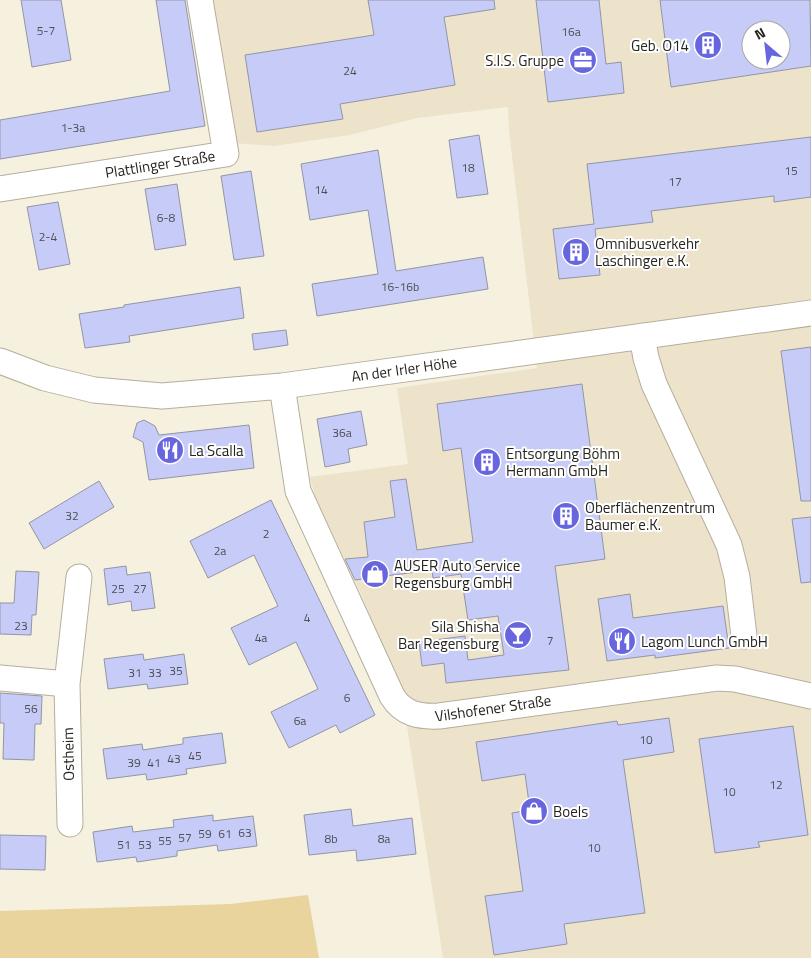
<svg xmlns="http://www.w3.org/2000/svg" width="811" height="958" viewBox="0 0 811 958" font-family="'Titillium Web',sans-serif">
  <style>
    .built { fill: #ece3ca; fill-rule: evenodd }
    .green { fill: #e9d49d }
    .building { fill: #c6ccf7; stroke: #9395a5; fill-rule: evenodd }
    .lines { fill: none; stroke-linecap: round; stroke-linejoin: round }
    .minor-casing { stroke: #b5ae9e; stroke-width: 27 }
    .minor { stroke: #fff; stroke-width: 25 }
    .labels { text-anchor: middle; dominant-baseline: central; stroke-width: 4; stroke-linejoin: round; paint-order: stroke }
    .number-label { font-size: 12px; fill: #4e4e54 }
    .poi-label { font-size: 15px; fill: #26241e; stroke: #fff; text-anchor: start }
    .street-label { font-size: 15px; fill: #26241e; stroke: #fff }
  </style>
  <rect width="100%" height="100%" fill="#f6f0de"/>
  <path class="built" d="M210 0H811V958H443L401 688 355 580 316 500 310 477 408 464 397 388 537 368 509 131 508 107 417 118 350 135 274 146 234 143ZM751 30H781V60H751Z"/>
  <path class="green" d="M308 895 319 958H0V911L230 904Z"/>
  <path class="building" d="M21 0H61L71 60 32 67Z
    M156 0H185L205 126 0 159V120L170 91Z
    M368 0H494L495 9 444 17 455 85 340 104 343 119 257 132 245 55 374 35Z
    M536 0H599L606 64 621 62 624 93 548 102Z
    M660 0H810L811 66 671 87ZM751 30H781V60H751Z
    M479 135 488 194 457 198 449 140Z
    M811 137V197L774 202V196L651 211 653 222 595 229 600 275 559 279 553 229 594 224 587 164Z
    M378 150 396 271 483 257 488 289 317 316 312 284 378 274 368 210 310 220 301 164Z
    M251 171 264 256 234 260 221 176Z
    M177 184 186 245 155 250 145 189Z
    M58 202 70 264 39 270 27 207Z
    M240 287 244 318 129 336 130 342 85 348 79 314 124 307V305Z
    M286 330 288 345 254 350 252 334Z
    M811 347V501H801L781 351Z
    M582 384 605 559 555 566 569 670 446 683 444 663 422 666 419 642 465 636 468 660 504 655 498 616 468 620 461 574 433 578 432 570 355 580 345 559 368 557 364 522 395 517 390 481 406 479 417 550 473 542 461 448 443 451 437 404Z
    M361 411 367 445 348 449 350 462 325 467 317 419Z
    M144 420 155 426 159 435 249 425 254 468 149 480 143 442 133 437 137 423Z
    M99 481 114 507 44 549 29 523Z
    M271 500 375 715 340 733 336 725 289 748 271 712 318 689 296 642 249 665 231 628 278 606 254 555 208 578 190 541Z
    M811 517V582L801 583 792 519Z
    M126 566 127 575 150 572 155 608 132 611 131 601 108 605 104 569Z
    M16 571 39 572 36 615H32L31 635 0 634V603H14Z
    M630 594 633 618 723 606 729 648 655 658V655L607 661 598 599Z
    M143 654 144 660 184 654 188 684 148 689 147 684 108 689 104 659Z
    M0 693 42 696 41 724H35L34 760 3 759 4 723H0Z
    M669 718 674 752 623 760 645 913 564 924 567 944 494 955 485 896 523 891 512 813 530 810 525 774 482 781 476 742 617 721 618 725Z
    M793 726 808 835 758 842 760 847 715 853 699 739Z
    M222 733 226 763 186 769 187 774 147 780 146 774 107 779 103 749 142 744 143 750 162 747 183 744V738Z
    M351 809 353 826 412 818 416 854 357 861 356 850 309 855 304 815Z
    M213 815V821L253 816 257 846 218 851 217 845 177 851V856L137 862 136 857 97 862 93 832 132 826 133 832 174 827 173 820Z
    M0 835 46 836 45 870 0 869Z"/>
  <g class="lines">
    <g class="minor-casing">
      <path id="minor" d="M0 189 226 154 200 0
        M642 336 646 358 654 384 729 545 737 577 744 636
        M0 361 45 378 94 390 162 396 282 386 811 313
        M282 386 298 491 392 696C403 714 419 717 439 716L717 678 735 679 811 696
        M0 678 67 684
        M70 824 67 684 79 577"/>
    </g>
    <use href="#minor" class="minor"/>
  </g>
  <defs>
    <g id="building-disc" transform="scale(1.4375)"><circle r="9.5" fill="#6766df" stroke="#fff"/><path d="M-4-6H4V6H1V3H-1V6H-4ZM-2.5-4.3h1.7v1.8h-1.7ZM.8-4.3h1.7v1.8H.8ZM-2.5-1h1.7V.8h-1.7ZM.8-1h1.7V.8H.8Z" fill="#fff"/></g>
    <g id="office-disc" transform="scale(1.4375)"><circle r="9.5" fill="#6766df" stroke="#fff"/><path d="M-6-3h4V-5.5h4V-3h4V5H-6ZM-1-4.5V-3h2v-1.5ZM-6 0V1H6V0Z" fill="#fff"/></g>
    <g id="restaurant-disc" transform="scale(1.4375)"><circle r="9.5" fill="#6766df" stroke="#fff"/><path d="M-5-6h1v4h1v-4h1v4h1v-4h1v5L-1.5 .5V6h-2V.5L-5-1ZM5-6V6H3V1.5H1.5Q1.5-4 5-6Z" fill="#fff"/></g>
    <g id="shop-disc" transform="scale(1.4375)"><circle r="9.5" fill="#6766df" stroke="#fff"/><path d="M-5-2.5h2.3a2.7 3.5 0 0 1 5.4 0H5L5.5 6h-11ZM-1.5-2.5h3a1.5 2.3 0 0 0-3 0Z" fill="#fff"/></g>
    <g id="bar-disc" transform="scale(1.4375)"><circle r="9.5" fill="#6766df" stroke="#fff"/><path d="M-6-5H6L.8 .8V4.5H3.5V6h-7V4.5H-.8V.8Z" fill="#fff"/></g>
  </defs>
  <g fill-rule="evenodd">
    <use href="#building-disc" x="708" y="45"/>
    <use href="#office-disc" x="583" y="60"/>
    <use href="#building-disc" x="576" y="252"/>
    <use href="#restaurant-disc" x="170" y="450"/>
    <use href="#building-disc" x="487" y="462"/>
    <use href="#building-disc" x="566" y="516"/>
    <use href="#shop-disc" x="375" y="574"/>
    <use href="#bar-disc" x="518" y="635"/>
    <use href="#restaurant-disc" x="622" y="641"/>
    <use href="#shop-disc" x="534" y="811"/>
  </g>
  <g class="labels">
    <g class="number-label">
      <text x="46" y="30">5-7</text>
      <text x="571" y="31">16a</text>
      <text x="350" y="70">24</text>
      <text x="73" y="127">1-3a</text>
      <text x="468" y="167">18</text>
      <text x="791" y="170">15</text>
      <text x="675" y="181">17</text>
      <text x="321" y="189">14</text>
      <text x="166" y="217">6-8</text>
      <text x="48" y="236">2-4</text>
      <text x="400" y="286">16-16b</text>
      <text x="342" y="432">36a</text>
      <text x="72" y="515">32</text>
      <text x="266" y="533">2</text>
      <text x="220" y="550">2a</text>
      <text x="118" y="588">25</text>
      <text x="140" y="588">27</text>
      <text x="307" y="617">4</text>
      <text x="21" y="625">23</text>
      <text x="261" y="637">4a</text>
      <text x="550" y="640">7</text>
      <text x="176" y="670">35</text>
      <text x="135" y="672">31</text>
      <text x="155" y="672">33</text>
      <text x="347" y="697">6</text>
      <text x="31" y="708">56</text>
      <text x="300" y="720">6a</text>
      <text x="646" y="739">10</text>
      <text x="195" y="755">45</text>
      <text x="174" y="758">43</text>
      <text x="134" y="762">39</text>
      <text x="154" y="762">41</text>
      <text x="776" y="784">12</text>
      <text x="729" y="791">10</text>
      <text x="245" y="832">63</text>
      <text x="205" y="833">59</text>
      <text x="225" y="833">61</text>
      <text x="185" y="837">57</text>
      <text x="331" y="838">8b</text>
      <text x="384" y="838">8a</text>
      <text x="165" y="840">55</text>
      <text x="124" y="844">51</text>
      <text x="145" y="844">53</text>
      <text x="594" y="847">10</text>
    </g>
    <g class="poi-label">
      <text x="689" y="45" text-anchor="end">Geb. O14</text>
      <text x="564" y="60" text-anchor="end">S.I.S. Gruppe</text>
      <text x="595" y="243">Omnibusverkehr<tspan x="595" dy="17">Laschinger e.K.</tspan></text>
      <text x="189" y="450">La Scalla</text>
      <text x="506" y="453">Entsorgung Böhm<tspan x="506" dy="17">Hermann GmbH</tspan></text>
      <text x="585" y="507">Oberflächenzentrum<tspan x="585" dy="17">Baumer e.K.</tspan></text>
      <text x="394" y="565">AUSER Auto Service<tspan x="394" dy="17">Regensburg GmbH</tspan></text>
      <text x="499" y="626" text-anchor="end">Sila Shisha<tspan x="499" dy="17">Bar Regensburg</tspan></text>
      <text x="641" y="641">Lagom Lunch GmbH</text>
      <text x="553" y="811">Boels</text>
    </g>
    <g class="street-label">
      <text transform="translate(160 164) rotate(-9)">Plattlinger Straße</text>
      <text transform="translate(404 369) rotate(-8)">An der Irler Höhe</text>
      <text transform="translate(493 708) rotate(-8)">Vilshofener Straße</text>
      <text transform="translate(68 754) rotate(-91)">Ostheim</text>
    </g>
  </g>
  <g transform="translate(766 45) rotate(332)"><circle r="24" fill="#ffffff" stroke="#a8a7a5"/>
  <path d="M0-4L9 19L0 12L-9 19Z" fill="#6766df"/>
  <text y="-8" font-size="14" font-weight="bold" text-anchor="middle" fill="#26241e">N</text>
  </g>
</svg>
